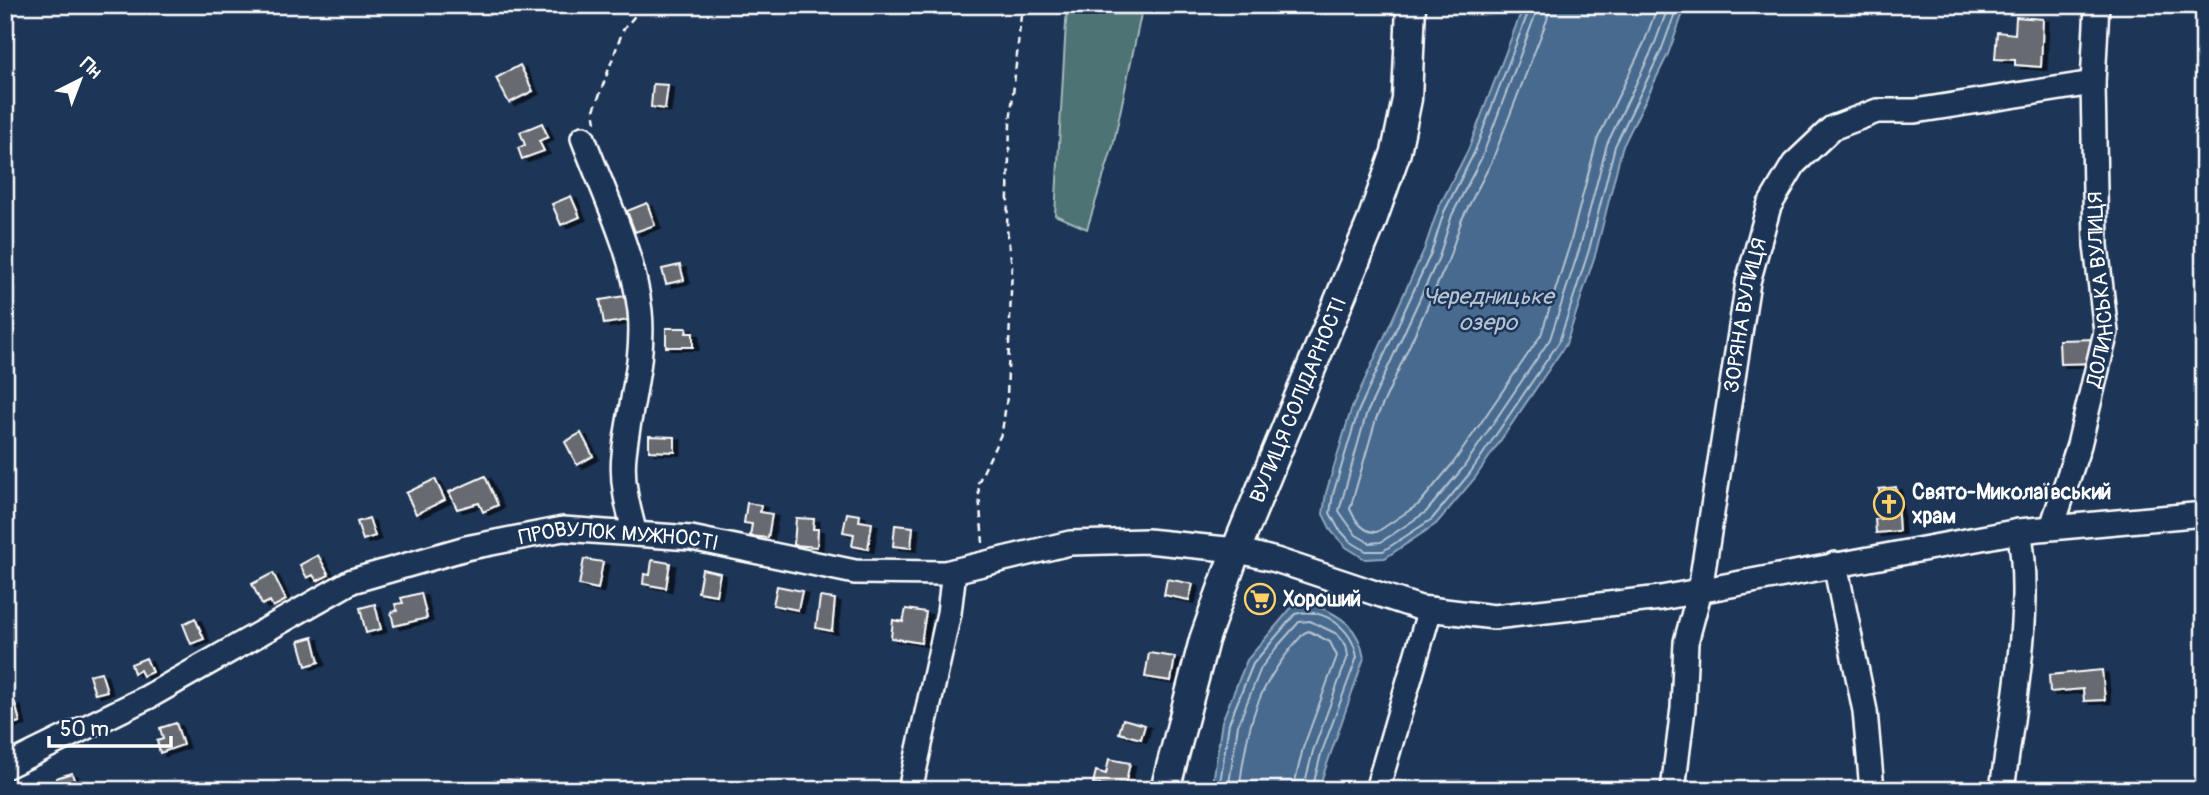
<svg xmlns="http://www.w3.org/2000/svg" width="2209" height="795" viewBox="0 0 2209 795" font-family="Pangolin,sans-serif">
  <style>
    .green { fill: #4d7375; stroke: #a6b9ba; stroke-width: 2 }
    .water { fill: #476a8e; stroke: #91a6bb; stroke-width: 2 }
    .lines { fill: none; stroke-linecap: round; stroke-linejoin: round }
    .shore { stroke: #b5c3d2; stroke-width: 2 }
    .building { fill: #686a71; stroke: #fff; stroke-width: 2; filter: url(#shadow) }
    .minor-casing { stroke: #fff; stroke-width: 28 }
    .major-casing { stroke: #fff; stroke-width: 33 }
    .path { stroke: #fff; stroke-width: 2.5; stroke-dasharray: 7 5; stroke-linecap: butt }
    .minor { stroke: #1d3557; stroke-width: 23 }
    .major { stroke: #1d3557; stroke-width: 28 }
    .labels { text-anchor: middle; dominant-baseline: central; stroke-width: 5; stroke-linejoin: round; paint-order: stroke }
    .street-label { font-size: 21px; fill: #fff; stroke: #1d3557 }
    .poi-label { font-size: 21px; font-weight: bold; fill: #fff; stroke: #1d3557; text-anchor: start }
    .water-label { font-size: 23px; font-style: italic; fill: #b5c3d2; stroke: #1d3557 }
  </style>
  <defs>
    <filter id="shadow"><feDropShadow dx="5.5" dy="3" stdDeviation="0" flood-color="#0009"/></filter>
  </defs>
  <rect width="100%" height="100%" fill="#1d3557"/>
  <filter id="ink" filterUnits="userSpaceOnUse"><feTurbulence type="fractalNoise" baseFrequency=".0143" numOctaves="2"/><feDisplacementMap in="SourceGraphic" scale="14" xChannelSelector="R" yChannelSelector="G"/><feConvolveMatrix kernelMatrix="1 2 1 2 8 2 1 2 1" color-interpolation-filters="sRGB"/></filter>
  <g filter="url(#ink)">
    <path class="green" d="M1067 5H1143L1113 146 1087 229 1055 215Z"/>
    <path class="water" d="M1524 5H1686L1668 54 1622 148 1596 252 1566 344 1475 478 1436 524 1385 558 1365 559 1346 547 1332 532 1323 514 1326 493 1351 410 1424 250 1438 209 1468 150Z
      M1312 604C1341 615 1359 627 1364 658L1318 790H1212L1222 721 1247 660 1292 607Z"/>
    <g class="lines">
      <path class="shore" d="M1531 5 1474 153 1444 212 1431 253 1358 412 1333 494 1330 513 1338 528 1351 542 1366 551H1383L1432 519 1470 473 1559 342 1589 250 1615 146 1661 51 1678 5
        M1539 5 1482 157 1452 215 1439 257 1366 415 1339 511 1356 535 1370 543 1381 542 1426 512 1463 468 1550 339 1580 247 1607 144 1653 48 1669 5
        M1550 5 1547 20 1492 161 1462 219 1448 261 1376 419 1350 509C1355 520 1364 533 1377 532L1419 504 1454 462 1541 335 1570 244 1597 140 1644 43 1658 5
        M1219 790 1229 723 1253 664 1295 614C1324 607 1352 628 1357 657L1321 754 1312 790
        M1228 790 1238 725 1261 668 1276 648 1299 622 1310 621 1337 634 1346 645 1348 656 1313 751 1303 790
        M1239 790C1249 720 1255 687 1304 633L1309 631 1330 642 1337 656 1303 748 1293 790"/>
    </g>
    <path class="building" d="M2016 17 2043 19 2041 67 2015 65V60L1995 59 1997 32 2015 34Z
      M520 65 533 91 509 103 496 78Z
      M653 84 668 85 665 109 651 107Z
      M542 123 548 137 539 141 544 151 522 159 518 148 525 145 520 132Z
      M571 196 580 217 561 225 552 204Z
      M647 203 655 225 635 232 627 211Z
      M680 265 684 280 666 284 662 269Z
      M625 296 629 320 604 324 600 300Z
      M666 328H687L686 333H693V347H666Z
      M2096 339 2097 363 2060 364 2059 340Z
      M581 433 593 456 577 465 565 442Z
      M649 436 675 437V452L649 451Z
      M485 476 498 505 483 512 479 503 457 509 449 492Z
      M435 479 445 500 416 514 406 493Z
      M1896 487 1899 531 1876 533 1875 519H1881L1879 489Z
      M747 503 761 505 760 512 772 514 768 538 750 536 752 524 744 523Z
      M847 513 860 515 859 521 872 523 868 549 852 546 854 534 843 532Z
      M369 518 375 536 363 540 357 522Z
      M796 518 814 519 813 529H818L817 547 794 545Z
      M895 525 913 527 911 548 893 546Z
      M318 555 329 575 317 581 313 575 307 578 300 565Z
      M584 559 603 562 598 589 579 585Z
      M652 560 670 563 666 588 643 584 644 574 650 575Z
      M702 569 720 573 716 595 698 592Z
      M273 573 286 600 273 607 270 601 262 605 252 584Z
      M1167 579 1193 584 1189 600 1164 595Z
      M777 586 802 591 798 610 773 605Z
      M1253 589 1270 594 1266 608 1249 603Z
      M421 593 427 618 394 626 391 612 397 611 395 604 403 603 401 598Z
      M820 597 835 599 832 631 816 628Z
      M375 604 381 629 366 633 360 608Z
      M906 609 926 612 921 643 891 638 893 620 903 622Z
      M195 618 204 639 191 644 183 624Z
      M313 637 319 662 306 666 299 641Z
      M1149 653 1175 657 1171 681 1145 677Z
      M146 658 152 672 143 676 140 670 134 673 131 664Z
      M2102 670 2105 700 2084 701 2083 689 2050 692 2049 675Z
      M101 672 107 691 95 694 89 675Z
      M15 703 20 722 8 725 5 706Z
      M1123 719 1145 725 1141 739 1119 733Z
      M176 723 183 745 160 753 157 741 163 739 160 728Z
      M1109 759 1130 763 1124 790 1093 783 1096 771 1106 774Z
      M72 773 77 790H54L59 788 56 778Z
      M500 779 521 780 520 790H499Z"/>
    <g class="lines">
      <g class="minor-casing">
        <g id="minor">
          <path d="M583 138C604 194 633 251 640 311 645 359 629 408 624 455 621 482 628 508 635 534"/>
          <path id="s1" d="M2052 527 2079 445 2106 332 2096 245 2093 83 2097 5"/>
          <path d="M1835 564 1865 711 1872 790"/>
          <path id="s2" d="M5 767 148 697 352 581 466 548 563 529 691 538 855 572 945 573 1070 543 1147 541 1236 550 1276 560 1420 608 1494 617 1661 598 2019 531 2204 514"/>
          <path d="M910 790 949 613 954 571"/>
          <path d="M1377 790 1430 609"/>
          <path id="s3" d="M1673 790 1683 708 1686 642 1700 590 1748 282 1769 206 1794 164 1832 128 1877 111H1915L2093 83"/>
          <path d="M2002 790C2012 713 2034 605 2019 531"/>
        </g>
      </g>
      <g class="major-casing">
        <g id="major">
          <path id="s4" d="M1165 790 1204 640 1236 550 1371 223 1396 152 1407 99 1411 5"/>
        </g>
      </g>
      <path class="path" d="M596 122 594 110 623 30 644 5
        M983 543 978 483 1002 432 1007 397 1012 266 1007 229 1010 124 1022 5"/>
      <use href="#minor" class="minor"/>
      <use href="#major" class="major"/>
    </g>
  </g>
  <defs>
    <g id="church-ring" transform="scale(1.575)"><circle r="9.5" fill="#1d3557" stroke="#ffd166" stroke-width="1.5"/><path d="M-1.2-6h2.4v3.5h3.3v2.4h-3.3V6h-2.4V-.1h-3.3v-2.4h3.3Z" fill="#ffd166"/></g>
    <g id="supermarket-ring" transform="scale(1.575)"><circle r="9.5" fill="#1d3557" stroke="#ffd166" stroke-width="1.5"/><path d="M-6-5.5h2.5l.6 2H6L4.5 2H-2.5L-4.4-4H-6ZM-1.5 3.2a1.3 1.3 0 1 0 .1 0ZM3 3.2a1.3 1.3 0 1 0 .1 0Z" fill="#ffd166"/></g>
  </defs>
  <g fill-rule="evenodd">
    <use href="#church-ring" x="1889" y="504"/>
    <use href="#supermarket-ring" x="1260" y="599"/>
  </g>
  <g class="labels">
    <g class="street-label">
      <text stroke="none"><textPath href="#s1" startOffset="245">ДОЛИНСЬКА ВУЛИЦЯ</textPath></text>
      <text stroke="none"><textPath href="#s3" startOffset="481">ЗОРЯНА ВУЛИЦЯ</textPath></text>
      <text stroke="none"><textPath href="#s4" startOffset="413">ВУЛИЦЯ СОЛІДАРНОСТІ</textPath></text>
      <text stroke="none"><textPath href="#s2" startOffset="667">ПРОВУЛОК МУЖНОСТІ</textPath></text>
    </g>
    <g class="poi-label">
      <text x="1912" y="492">Свято-Миколаївський<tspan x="1912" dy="24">храм</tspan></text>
      <text x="1283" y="599">Хороший</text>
    </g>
    <g class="water-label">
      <text x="1488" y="296">Чередницьке<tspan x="1488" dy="26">озеро</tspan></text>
    </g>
  </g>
  <rect width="2209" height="795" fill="none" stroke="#1d3557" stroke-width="28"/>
  <rect x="14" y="14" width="2181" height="767" fill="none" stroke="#fff" stroke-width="2.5" filter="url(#ink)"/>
  <g transform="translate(80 80) rotate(42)" stroke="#1d3557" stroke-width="5" paint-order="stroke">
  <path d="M0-5L12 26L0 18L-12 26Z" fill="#ffffff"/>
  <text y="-10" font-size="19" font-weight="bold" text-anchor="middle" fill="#ffffff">Пн</text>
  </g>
  <path d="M49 736v10h122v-10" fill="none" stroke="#ffffff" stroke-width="3.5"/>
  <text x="60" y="736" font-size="21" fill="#ffffff" stroke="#1d3557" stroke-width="5" paint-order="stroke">50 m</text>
</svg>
